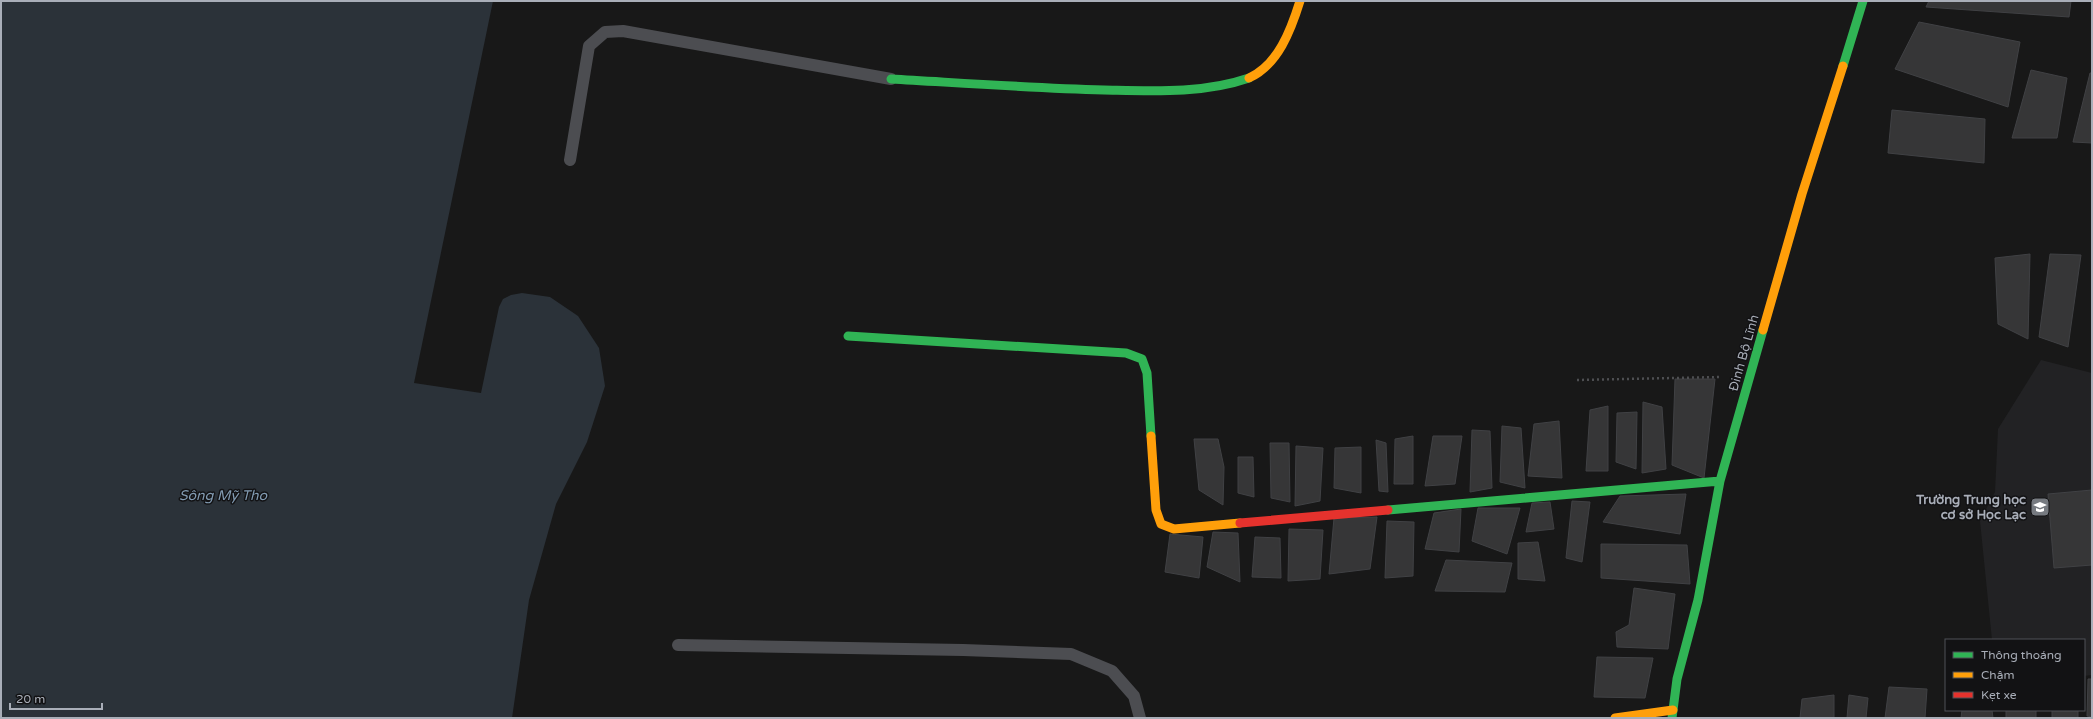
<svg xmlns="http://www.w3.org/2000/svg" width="2093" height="719" viewBox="0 0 2093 719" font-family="'Varela Round',sans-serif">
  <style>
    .built { fill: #222224 }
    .water { fill: #2b3239 }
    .building { fill: #363637; stroke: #404144 }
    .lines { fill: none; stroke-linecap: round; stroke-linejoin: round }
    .path { stroke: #4e4f52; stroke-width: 2.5; stroke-dasharray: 2 3; stroke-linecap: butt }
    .lane { stroke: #4c4d51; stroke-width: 12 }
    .fast { stroke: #30b455; stroke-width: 9 }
    .slow { stroke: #ff9f0a; stroke-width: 9 }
    .jam { stroke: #e5322d; stroke-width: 9 }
    .labels { text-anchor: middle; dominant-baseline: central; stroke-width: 3; stroke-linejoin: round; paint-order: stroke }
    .street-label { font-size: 13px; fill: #a9aeb8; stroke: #121214 }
    .poi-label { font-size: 13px; font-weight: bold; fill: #a9aeb8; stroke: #121214; text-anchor: end }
    .water-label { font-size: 14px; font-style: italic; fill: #829bb2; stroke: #121214 }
  </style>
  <rect width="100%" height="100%" fill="#181818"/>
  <path class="built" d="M2041 360 2092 373V675L2084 676V640H1992L1980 521 1995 492 1998 429Z"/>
  <path class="water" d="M1 1H493L414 383 481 393 499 307 503 299 511 295 522 293 550 297 578 316 599 348 605 386 587 442 556 504 529 600 512 718H1Z"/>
  <path class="building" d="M1929 1H2071L2069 17 1926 7Z
    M1919 22 2020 42 2008 107 1895 69Z
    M2031 70 2067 78 2057 138H2012Z
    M2090 73H2092V143L2073 142Z
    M1892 110 1985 119 1984 163 1888 153Z
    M2030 254 2028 339 1998 324 1995 258Z
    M2050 254 2081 255 2068 347 2039 337Z
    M1675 379H1715L1704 478 1672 465Z
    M1643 402 1662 407 1666 469 1642 473Z
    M1608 406V471H1586L1590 410Z
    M1637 412 1636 469 1616 462 1617 413Z
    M1559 421 1562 478 1528 476 1534 424Z
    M1502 426 1521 428 1525 488 1500 482Z
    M1472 430 1490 431 1492 488 1470 492Z
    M1413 436V484H1394L1395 439Z
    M1433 436H1462L1455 484 1425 486Z
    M1194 439H1218L1224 467 1223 505 1199 490Z
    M1376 440 1386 443 1388 492 1379 491Z
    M1270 443H1289L1290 502 1271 498Z
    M1296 446 1323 448 1320 501 1295 506Z
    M1361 447V493L1334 488 1335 448Z
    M1238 457H1253L1254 497 1238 493Z
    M2092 490V565L2054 568 2048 494Z
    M1686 494 1680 534 1603 522 1620 496Z
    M1572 501 1590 502 1582 562 1566 558Z
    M1550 502 1554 529 1526 532 1532 503Z
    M1478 508H1520L1507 554 1472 541Z
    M1461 509 1459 552 1425 549 1434 513Z
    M1377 517 1370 569 1329 574 1334 518Z
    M1387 521 1414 522 1413 576 1385 578Z
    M1289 529 1323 530 1320 579 1288 581Z
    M1213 532 1238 533 1240 582 1207 567Z
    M1170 534 1203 537 1199 578 1165 572Z
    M1255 537 1280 538 1281 578 1252 577Z
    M1538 542 1545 581 1518 579V543Z
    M1601 544 1687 545 1690 584 1601 578Z
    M1446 560 1512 563 1505 592 1435 591Z
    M1634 588 1675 594 1668 649 1617 647 1616 632 1629 625Z
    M1597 657 1653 658 1645 698 1594 697Z
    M2088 679H2092V717L2087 716Z
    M1889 687 1927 689 1925 718H1885Z
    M1834 695V718H1800L1802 699Z
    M1849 695 1868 698 1866 718H1847Z
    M1962 710H1992L1993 718H1961Z
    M2006 710H2036V718H2006Z
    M2052 710H2078V718H2052Z"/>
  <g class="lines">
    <path class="path" d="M1577 380 1721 377"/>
    <path class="lane" d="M570 160 589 46 605 32 623 31 891 79
      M678 645 963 650 1071 654 1112 671 1134 696 1140 718"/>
    <path class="fast" d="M1843 66 1863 1
      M891 79C962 83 1033 88 1104 90 1151 91 1203 94 1249 78
      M848 336 1126 353 1142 359 1147 373 1151 436
      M1388 510 1720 481
      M1672 718 1677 679 1698 600 1720 481 1763 330"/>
    <path class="slow" d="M1249 78C1278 65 1291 30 1300 1
      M1763 330 1802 194 1843 66
      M1151 436 1156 510 1161 524 1174 529 1240 523
      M1615 718 1673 710"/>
    <path class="jam" d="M1240 523 1388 510"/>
  </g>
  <defs>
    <g id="school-square" transform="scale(1)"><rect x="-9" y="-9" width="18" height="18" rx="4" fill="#767a80" stroke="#121214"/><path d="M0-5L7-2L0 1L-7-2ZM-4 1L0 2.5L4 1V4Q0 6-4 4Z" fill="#fff"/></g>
  </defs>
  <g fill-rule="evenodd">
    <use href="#school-square" x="2040" y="507"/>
  </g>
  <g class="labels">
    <g class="street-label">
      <text transform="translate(1744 353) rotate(-74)">Đinh Bộ Lĩnh</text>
    </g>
    <g class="poi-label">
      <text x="2026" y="500">Trường Trung học<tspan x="2026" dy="15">cơ sở Học Lạc</tspan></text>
    </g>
    <g class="water-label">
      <text x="223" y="495">Sông Mỹ Tho</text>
    </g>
  </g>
  <rect width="2093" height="719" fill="none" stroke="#a9aeb8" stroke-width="4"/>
  <rect x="1945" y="639" width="140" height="72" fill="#121214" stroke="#4e5056"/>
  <rect x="1953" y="652" width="20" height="6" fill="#30b455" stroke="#4e5056"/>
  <text x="1981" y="659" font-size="12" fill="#a9aeb8">Thông thoáng</text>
  <rect x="1953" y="672" width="20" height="6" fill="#ff9f0a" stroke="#4e5056"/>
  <text x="1981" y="679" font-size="12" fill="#a9aeb8">Chậm</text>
  <rect x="1953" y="692" width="20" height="6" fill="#e5322d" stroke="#4e5056"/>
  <text x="1981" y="699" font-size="12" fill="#a9aeb8">Kẹt xe</text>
  <path d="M10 703v6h92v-6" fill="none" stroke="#a9aeb8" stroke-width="2"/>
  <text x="16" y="703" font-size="12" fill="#a9aeb8" stroke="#121214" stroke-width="3" paint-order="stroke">20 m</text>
</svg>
